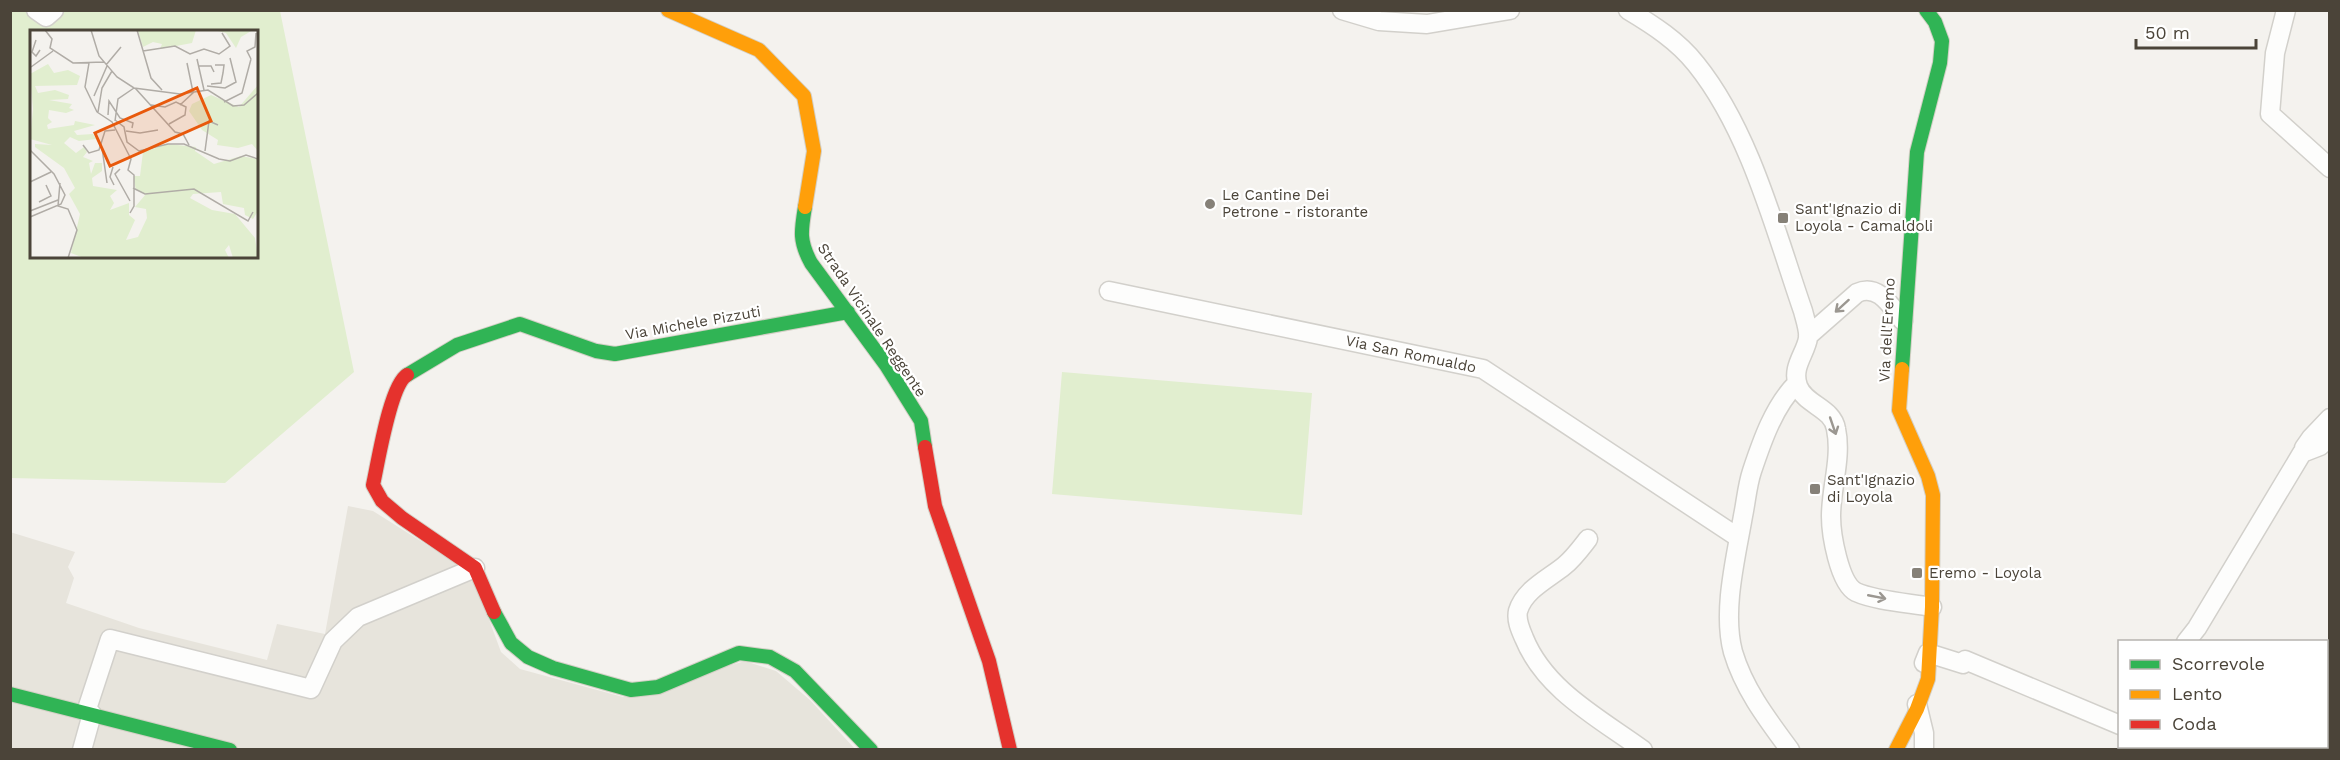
<svg xmlns="http://www.w3.org/2000/svg" width="2340" height="760" viewBox="0 0 2340 760" font-family="'Work Sans',sans-serif">
  <style>
    .residential { fill: #e7e4dc }
    .green { fill: #e1eecf; fill-rule: evenodd }
    .lines { fill: none; stroke-linecap: round; stroke-linejoin: round }
    .street-casing { stroke: #d2d0cb; stroke-width: 21 }
    .fast-casing { stroke: #d3cfc5; stroke-width: 16 }
    .slow-casing { stroke: #d3cfc5; stroke-width: 16 }
    .jam-casing { stroke: #d3cfc5; stroke-width: 16 }
    .street { stroke: #fdfdfc; stroke-width: 18 }
    .fast { stroke: #30b455; stroke-width: 14 }
    .slow { stroke: #ff9f0a; stroke-width: 14 }
    .jam { stroke: #e5322d; stroke-width: 14 }
    .oneway { stroke: #9b9791 }
    .poi-dot { fill: #868178; stroke: #fff; stroke-width: 2 }
    .labels { text-anchor: middle; dominant-baseline: central; stroke-width: 4.5; stroke-linejoin: round; paint-order: stroke }
    .poi-label { font-size: 15px; fill: #4b4439; stroke: #fff; text-anchor: start }
    .street-label { font-size: 15px; fill: #4b4439; stroke: #fff }
    .inset-road { fill: none; stroke: #b0aca6; stroke-width: 1.5 }
    .view { fill: #e8590c; fill-opacity: 0.15; stroke: #e8590c; stroke-width: 3 }
    .inset-edge { fill: none; stroke: #4b4439; stroke-width: 3 }
  </style>
  <rect width="100%" height="100%" fill="#f4f2ee"/>
  <path class="residential" d="M348 506 373 511 454 562 477 587 501 652 520 669 623 697 745 661 776 671 810 700 855 749H11L10 532 75 552 68 567 74 578 66 603 139 628 267 660 277 624 325 634Z"/>
  <path class="green" d="M11 11H280L354 372 225 483 11 478ZM32 32H256V256H32Z
    M1062 372 1312 393 1302 515 1052 494Z"/>
  <g class="lines">
    <g class="street-casing">
      <path id="street" d="M36 10 46 17 54 10
        M1342 10 1379 21 1427 24 1510 10
        M1628 10C1653 25 1678 41 1696 64 1750 131 1775 230 1803 311 1805 319 1809 330 1808 338 1806 353 1791 367 1798 386 1805 405 1833 408 1836 429 1842 457 1831 488 1831 516 1831 534 1839 583 1856 592 1876 601 1910 603 1932 607
        M2286 10 2275 53 2270 114 2330 168
        M1109 291 1483 369 1739 538
        M1808 336 1857 293C1878 283 1891 306 1903 321
        M2304 448 2311 438 2330 418
        M1588 539C1581 548 1573 559 1564 566 1548 579 1524 590 1518 611 1516 620 1520 629 1524 638 1545 690 1599 718 1643 750
        M2186 642 2197 628 2302 453 2320 446 2330 437
        M1924 663 1928 653 1963 664 1965 660 2120 725
        M1917 704 1924 733V750
        M86 712 110 639 311 689 333 641 358 617 475 568
        M82 750 92 714
        M1790 750C1767 719 1744 689 1733 652 1722 611 1736 557 1743 516 1746 502 1747 486 1752 471 1762 441 1774 406 1797 383"/>
    </g>
    <g class="fast-casing">
      <path id="fast" d="M805 207C801 231 799 241 811 263L886 365 921 421 925 447
        M1902 369 1917 152 1940 63 1942 41 1935 22 1926 10
        M407 375 457 345 520 324 596 351 615 354 848 312
        M494 612 511 643 528 657 553 668 631 690 658 687 739 653 770 657 795 671 871 750
        M10 694 230 750"/>
    </g>
    <g class="slow-casing">
      <path id="slow" d="M668 10 759 50 804 96 814 151 805 207
        M1896 750 1917 709 1928 679 1932 607 1933 495 1928 476 1899 410 1902 369"/>
    </g>
    <g class="jam-casing">
      <path id="jam" d="M407 375C390 385 378 463 373 485L382 501 402 518 475 568 494 612
        M925 447 935 506 989 661 1010 750"/>
    </g>
    <use href="#street" class="street"/>
    <use href="#fast" class="fast"/>
    <use href="#slow" class="slow"/>
    <use href="#jam" class="jam"/>
  </g>
  <defs><path id="oneway-shaft" d="M-6 0H5M1.5-3L5.5 0L1.5 3" fill="none" stroke-width="1.6" stroke-linecap="round" stroke-linejoin="round" transform="scale(1.5)"/></defs>
  <g class="oneway">
    <use href="#oneway-shaft" transform="translate(1842 306) rotate(138)"/>
    <use href="#oneway-shaft" transform="translate(1833 426) rotate(71)"/>
    <use href="#oneway-shaft" transform="translate(1877 597) rotate(11)"/>
  </g>
  <g class="poi-dot">
    <circle cx="1210" cy="204" r="6"/>
    <rect x="1777" y="212" width="12" height="12" rx="3"/>
    <rect x="1809" y="483" width="12" height="12" rx="3"/>
    <rect x="1911" y="567" width="12" height="12" rx="3"/>
  </g>
  <g class="labels">
    <g class="poi-label">
      <text x="1222" y="195">Le Cantine Dei<tspan x="1222" dy="17">Petrone - ristorante</tspan></text>
      <text x="1795" y="209">Sant'Ignazio di<tspan x="1795" dy="17">Loyola - Camaldoli</tspan></text>
      <text x="1827" y="480">Sant'Ignazio<tspan x="1827" dy="17">di Loyola</tspan></text>
      <text x="1929" y="573">Eremo - Loyola</text>
    </g>
    <g class="street-label">
      <text transform="translate(872 320) rotate(56)">Strada Vicinale Reggente</text>
      <text transform="translate(693 323) rotate(-10)">Via Michele Pizzuti</text>
      <text transform="translate(1887 330) rotate(-87)">Via dell'Eremo</text>
      <text transform="translate(1411 354) rotate(12)">Via San Romualdo</text>
    </g>
  </g>
  <g transform="translate(30 30)">
    <rect width="228" height="228" fill="#f4f2ee"/>
    <path d="M166 0 162 13 130 19 132 14 123 12 113 17 108 1ZM184 0H223L211 7 206 18 196 3ZM18 34 24 43 38 40 50 46 47 55 5 56 8 63 25 60 39 65 38 69 19 70 42 74 39 78 44 80 36 83 19 80 18 88 22 92 17 95 18 99 44 95 45 91 65 95 44 101 47 105 63 104 66 109 49 111 40 107 34 113 46 123 54 117 57 122 53 127 63 131 59 133 61 144 65 133H72V141L62 148 63 156 87 160 80 166 84 173 80 180 99 173V185L105 190 96 210 108 207 117 188 116 179 105 177 116 164 106 160 104 151V146H110L113 122 138 114 166 117 165 121 184 134 211 126 228 129V181L223 189 215 185 214 178 193 174 191 162 163 164 160 168 182 180 205 184 225 208 228 228H203L199 215 195 220 199 228H54L41 223 50 184 39 164 45 158 34 138 5 117V114L22 115 0 109 3 79 0 44ZM228 55V121L222 114 208 118 187 115 188 110 172 100 159 81 162 74 181 65 209 77Z" fill="#e1eecf"/>
    <path class="inset-road" d="M15 0 22 9 20 18 43 33 74 32M61 0 69 26 87 47 104 58 150 64 178 60 203 76 214 75 228 63M107 0 121 48 132 60M6 10 2 22 6 26 10 20M113 21 145 16 160 24 174 19 189 24 200 16 192 3M167 29 174 60M221 29 217 21 225 17 226 3M59 33 55 57 67 82M157 33 163 62M76 35 91 17M169 36H181L184 42M1 37 23 21M181 54 191 53 193 43 194 35H185M177 56 195 58 206 52 200 28M105 58 145 102 153 104 159 115M64 66 77 36M194 72 212 63 221 29M121 75 135 77 146 72 156 77 155 85 139 94M150 75 164 62M67 82 82 92 101 129 98 140 104 145V176L100 183M68 82 72 58 82 41M78 85 79 71 90 88 103 93 102 98M85 90 94 97 97 112 109 121 138 114H154L189 129 200 131 216 125 228 129M85 91 88 69 104 58M96 101 110 103 128 100M53 115 59 123 69 120 75 101 85 100M72 118 77 153M0 120 24 144 35 165 31 174 0 187M175 121 179 91 188 95M83 137 80 147 84 155M90 139 85 144 100 171M0 152 21 142M30 153 28 176 38 179 47 200 38 228M103 158 115 164 164 159 218 191 223 182M9 172 21 166 16 155M0 181 28 170"/>
    <path class="view" d="M167 58 181 91 80 136 65 103Z"/>
    <rect width="228" height="228" class="inset-edge"/>
  </g>
  <rect width="2340" height="760" fill="none" stroke="#4b4439" stroke-width="24"/>
  <rect x="2118" y="640" width="210" height="108" fill="#ffffff" stroke="#b7b4b0" stroke-width="1.5"/>
  <rect x="2130" y="660" width="30" height="9" fill="#30b455" stroke="#b7b4b0" stroke-width="1.5"/>
  <text x="2172" y="670" font-size="18" fill="#4b4439">Scorrevole</text>
  <rect x="2130" y="690" width="30" height="9" fill="#ff9f0a" stroke="#b7b4b0" stroke-width="1.5"/>
  <text x="2172" y="700" font-size="18" fill="#4b4439">Lento</text>
  <rect x="2130" y="720" width="30" height="9" fill="#e5322d" stroke="#b7b4b0" stroke-width="1.5"/>
  <text x="2172" y="730" font-size="18" fill="#4b4439">Coda</text>
  <path d="M2136 39v9h120v-9" fill="none" stroke="#4b4439" stroke-width="3"/>
  <text x="2145" y="39" font-size="18" fill="#4b4439" stroke="#ffffff" stroke-width="4.5" paint-order="stroke">50 m</text>
</svg>
